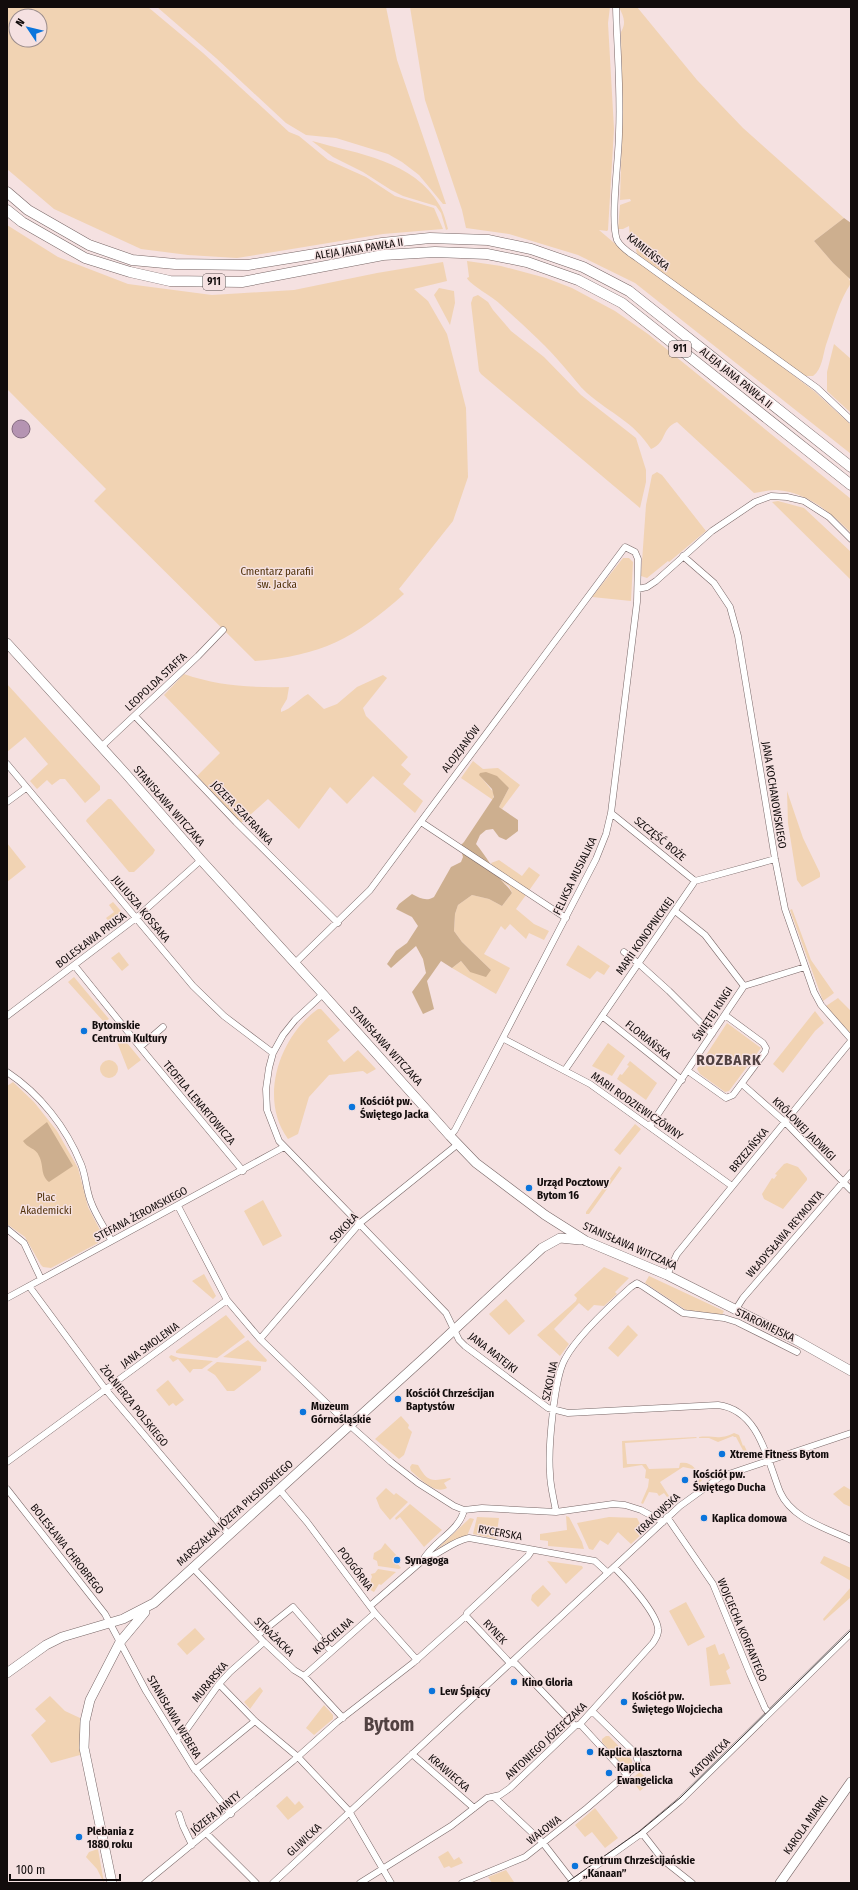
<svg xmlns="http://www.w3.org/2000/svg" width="858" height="1890" viewBox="0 0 858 1890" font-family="'Fira Sans Condensed',sans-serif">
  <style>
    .green { fill: #f1d3b3; fill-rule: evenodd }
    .forest { fill: #cdaf8f }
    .water { fill: #b594b2; stroke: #846b80 }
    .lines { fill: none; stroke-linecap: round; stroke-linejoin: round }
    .street-casing { stroke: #786767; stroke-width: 7 }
    .secondary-casing { stroke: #786767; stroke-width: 10 }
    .primary-casing { stroke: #786767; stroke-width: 11 }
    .street { stroke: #fff; stroke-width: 6 }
    .secondary { stroke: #fff; stroke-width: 9 }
    .primary { stroke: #fff; stroke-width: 10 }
    .tram { stroke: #3f3636; stroke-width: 1 }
    .poi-dot { fill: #0b75dc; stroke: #f5e1e1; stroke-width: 1.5 }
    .labels { text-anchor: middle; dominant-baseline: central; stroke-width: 3; stroke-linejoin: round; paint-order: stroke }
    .shield { fill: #f5e1e1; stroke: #564c4c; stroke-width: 1 }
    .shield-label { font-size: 10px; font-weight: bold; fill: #120c0c }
    .street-label { font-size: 11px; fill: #120c0c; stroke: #f5e1e1 }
    .park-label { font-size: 11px; fill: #51320a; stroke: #f5e1e1 }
    .poi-label { font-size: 11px; font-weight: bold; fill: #120c0c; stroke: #f5e1e1; text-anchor: start }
    .district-label { font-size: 15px; font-weight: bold; letter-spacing: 1px; fill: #514141; stroke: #f5e1e1 }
    .town-label { font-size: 19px; font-weight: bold; fill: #514141; stroke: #f5e1e1 }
  </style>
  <rect width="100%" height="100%" fill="#f5e1e1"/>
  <path class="green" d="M7 7H148L203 53 289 132 299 136 328 160 366 177 395 196 434 208 443 229 383 234 237 258 188 255 141 249 54 209 7 169ZM16 16H40V40H16Z
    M157 7H386L397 60 446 204H443L419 175 402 162 388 154 336 138 306 135 286 123 216 58Z
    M410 7H610L608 23 614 129 608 230 607 231 599 230 626 253 697 302 814 391 851 425V454L635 283 578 255 509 234 466 228 462 210 425 100Z
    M619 7H637L697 80 743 128 844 218 814 241 833 263 847 275 851 283C839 301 834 322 827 342 823 352 823 369 813 376H805L638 257 636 250 638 246 630 238 629 226 623 229H618L620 205 631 201 630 199 620 200 622 132 621 32C627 22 623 16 619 7Z
    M312 141C358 154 414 160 440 206 444 213 446 222 448 229L446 230 441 213 436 206 403 196 391 190 363 172 333 157Z
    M7 225 58 257 128 284 212 295 294 290 377 273 443 262 447 281 414 289 428 301 447 334 466 408 468 477 453 521 399 589 404 594C355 638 321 656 255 661L94 501 106 489 7 389Z
    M467 261 501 266 546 278 572 288 615 311 648 334 851 499V533C830 512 807 492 776 490 769 490 761 492 754 493L677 422C661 428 667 443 651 449 633 421 611 414 587 393 579 386 573 377 565 368 546 345 522 324 500 304 493 297 469 284 467 278L469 277Z
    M439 288 454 291 455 303 450 325 434 295Z
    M478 295 488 302 493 310 511 331 544 357 581 395 636 438 646 470V482L640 508 481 374 479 371 471 303 473 297Z
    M834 344 851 359V413L827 391V372Z
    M657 472 662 475 706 531 669 562 668 561 647 578 641 576 646 505 652 475Z
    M778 501 804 508 851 552V580L772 502Z
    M623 558H629L633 562 631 601 592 597Z
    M184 674C218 686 253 688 289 687L287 699 281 709V712C291 709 299 699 308 694L324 709 337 704 357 687 383 675 387 678 363 708 366 716 408 757 401 765 411 774 403 784 423 801 415 813 373 776 347 804 330 787 299 829 268 799 241 823 197 776 220 753 164 695Z
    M7 684 100 786V790L85 803 65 779H60L52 785 47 780 37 789 30 781 48 764 25 737 7 752Z
    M473 761 483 769 498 768 520 785 502 809 499 807 509 788 481 777 494 793 493 800 461 778Z
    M787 791 803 838 820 873V877L802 887 797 880 788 823Z
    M108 799H111L155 850 153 854 134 872H129L86 821 87 819Z
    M7 843 26 867 7 882Z
    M499 860 522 876 529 867 540 875 516 909 534 924 549 931 544 940 529 933 526 939 510 924 505 930 501 926 484 954 510 968 496 994 452 968 461 961 470 972 491 970 462 942 454 931 455 914 458 905 472 895 489 899 502 906 512 893 509 886 503 882 491 863Z
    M113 902C124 914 126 915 113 926L106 918 114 912 109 905Z
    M792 909 811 960 834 993 823 1001 790 910Z
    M578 945 610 966 604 975 597 971 590 979 566 965Z
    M119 952 129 965 122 971 111 958Z
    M74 977 109 1019 104 1022 68 982Z
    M838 998 851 1011V1031L849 1032 826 1006Z
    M318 1009H321L340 1030 327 1041 344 1062 358 1050 376 1069 367 1074 363 1071 329 1075 309 1097 298 1134 288 1139C258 1098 280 1036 318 1009Z
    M815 1011 824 1023 815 1031 783 1073 773 1064Z
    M727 1023 761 1048 729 1091 725 1092 700 1074 697 1069Z
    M123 1038 141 1060 128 1070 117 1042Z
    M608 1043 625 1056 612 1076 592 1066Z
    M100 1069a9 9 0 1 1 18 0a9 9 0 1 1-18 0Z
    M630 1061 657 1083 646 1100 617 1079 620 1074 622 1075 629 1066 627 1065Z
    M13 1082 34 1102 57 1131 78 1168 88 1207 101 1232 98 1243 51 1268 43 1267 41 1265 25 1237 7 1224V1086Z
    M635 1124 641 1129 620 1155 614 1150Z
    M787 1163 798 1167 807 1178V1180L783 1209 764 1199 762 1194 772 1178 774 1179 777 1175 775 1174 784 1164Z
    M619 1166 622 1168 589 1214H586V1212Z
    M263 1200 282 1236 263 1246 244 1211Z
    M604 1267 629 1278 615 1292 617 1294 604 1306 594 1305 588 1311 579 1303 554 1329 569 1344 560 1356 537 1335 576 1301 577 1298 574 1295Z
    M204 1274 216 1296 213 1299 192 1281Z
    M649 1276 724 1311 722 1315 686 1310 645 1283Z
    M506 1299 525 1321 509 1335 489 1314Z
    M226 1315 245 1337 217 1358 176 1353V1351Z
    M628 1325 638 1335 618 1357 608 1348Z
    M248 1340 267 1360 266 1362 223 1357Z
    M171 1355 179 1358 213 1361 202 1369H193L190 1373 178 1359 173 1362 169 1357Z
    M217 1362 261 1366V1370L234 1391H227L215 1375 207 1370Z
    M168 1380 184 1400 176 1406 173 1403 169 1406 156 1390Z
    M401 1416 409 1425 408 1428 412 1432 404 1455 399 1459 375 1439Z
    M734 1433 739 1435 743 1446 744 1445 747 1451V1458L736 1437H734L733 1436 718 1442 709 1438H699V1437C715 1435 717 1441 734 1433Z
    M696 1437 697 1438 625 1443 627 1464H646L649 1469 679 1468 680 1463C692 1461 697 1470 702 1480L697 1485 699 1479 693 1469 683 1467 660 1482 669 1496 667 1497 664 1493 659 1496 657 1493 649 1492 643 1504 641 1503 648 1487 649 1479 645 1478 646 1470 642 1465 623 1468 622 1441Z
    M412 1464 418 1465C428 1483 432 1481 450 1478L451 1479 444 1483 447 1488C434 1495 420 1478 411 1471L410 1467Z
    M844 1486 851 1490V1507L844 1504 833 1494Z
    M386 1488 394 1495 396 1493 408 1502 390 1520 380 1508 376 1498Z
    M410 1504 442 1530 424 1547 400 1517 396 1520 395 1518Z
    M566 1516 569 1517 582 1542 584 1549 548 1546V1541L540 1540V1534L567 1530Z
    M477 1517 499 1518 496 1539 473 1534Z
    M609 1517 637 1518 644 1532 631 1544 618 1532 608 1545 600 1540 593 1550 589 1549 577 1523Z
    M470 1518 474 1519 467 1536 445 1544 435 1551Z
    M385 1543 398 1557 394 1559 401 1568 399 1569 378 1566 377 1561 373 1559 374 1553 381 1549Z
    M824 1556 851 1568V1581L820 1563Z
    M547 1561 582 1566 583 1568 566 1584Z
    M378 1569 396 1572 381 1585 379 1584 374 1592 367 1588 372 1577 371 1574 375 1573Z
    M543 1585 551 1594 538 1607 531 1600 532 1595Z
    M851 1587V1597L824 1621 823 1619Z
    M686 1602 705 1637 688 1646 669 1611Z
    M195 1628 205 1639 187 1655 177 1644Z
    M715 1644 719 1655 724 1653 730 1668 726 1671 731 1684 710 1686 706 1648Z
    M260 1687 263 1691 250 1709 244 1702Z
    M50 1696 65 1711 80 1718V1755L51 1763 31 1735 46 1721 35 1709Z
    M324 1705 333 1715V1719L314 1735 306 1728Z
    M606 1736H609L632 1760V1766L629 1768 624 1767 602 1742V1739Z
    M640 1772 650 1782 640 1791 631 1779Z
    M287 1796 295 1805 299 1801 304 1807 288 1820 276 1806Z
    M595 1808 618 1838 605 1848 592 1832 585 1837 575 1825Z
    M98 1849 104 1883 97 1869 86 1857 89 1852Z
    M448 1851 454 1860 459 1857 463 1863 451 1868 449 1866 444 1868 438 1857Z
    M506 1870 514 1882 511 1883H492L488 1877Z"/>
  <path class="forest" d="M844 218 851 223V280L833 263 814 241Z
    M486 772 497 776 509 788 499 807 518 820V831L506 840 499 837 493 829 486 830 480 835 476 844C486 856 493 869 502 881 506 886 509 887 512 893L502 906 489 899 472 895 458 905 455 914 454 931 462 942 491 970 486 977 470 972 461 961 452 968 441 961 427 981 434 1009 423 1014 412 992 426 973 423 959 416 946 391 968 387 964 396 951 407 943 418 926 412 917 396 909 399 904 412 894C420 898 426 902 434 897L451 867 461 862 463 857 460 846 464 842 494 797 492 789 479 775 480 773Z
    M47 1122 73 1166 49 1182C40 1175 44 1165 39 1156 36 1148 27 1148 23 1141Z"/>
  <path class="water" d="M12 429a9 9 0 1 1 18 0a9 9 0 1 1-18 0Z"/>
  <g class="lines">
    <g class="street-casing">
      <path id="street" d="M616 7C617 49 621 91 619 133 619 156 610 221 617 240 621 248 630 253 637 258L817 388 851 420
        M683 556 714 583 730 607 738 636 775 859 785 909 814 992 821 1005 851 1039
        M638 589 647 587 656 581 712 531 755 502 771 496 787 497 804 501 829 517 851 539
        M135 716 236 822 338 923
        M101 747 198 656 223 630
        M7 764 193 986 224 1016 273 1053
        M7 802 26 788
        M611 813 695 881
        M424 824 566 918
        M675 911 705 935 744 986
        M624 952 638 963 669 991 712 1034
        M295 963 370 890 625 547 635 552 638 559 637 602 611 813 606 834 596 859 455 1130 450 1136
        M74 965 149 1058 243 1171
        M323 994 295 1020 283 1035 273 1053 269 1068 266 1089 267 1110 279 1141 446 1313 459 1340 465 1346 548 1408 568 1413 718 1405C759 1410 767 1459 780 1492 792 1519 826 1528 851 1540
        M7 1016 136 918 201 860
        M602 1016 682 1080
        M504 1039 590 1084 732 1186
        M140 1047 163 1027
        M565 1070 695 881 775 859
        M688 1071 726 1098 733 1095 765 1052 766 1048 763 1043 725 1015
        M7 1072C40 1094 66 1127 81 1164 86 1176 86 1190 91 1202 96 1216 105 1228 111 1240
        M742 1084 785 1122 851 1190
        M650 1126 744 986 805 967
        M178 1206 227 1300 260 1339 346 1422 391 1462 418 1483 454 1506 464 1510 482 1508 556 1512 613 1504 625 1505 641 1510 663 1522
        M7 1229 24 1243 41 1279
        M667 1275 677 1254 851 1041
        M29 1286 106 1390 229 1535
        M7 1298 284 1147
        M736 1309 743 1298 851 1173
        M260 1339 360 1223 458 1144
        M7 1462 227 1300
        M7 1489 105 1614 146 1691 193 1767 231 1814
        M279 1489 307 1522 375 1613 417 1660
        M556 1512C554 1499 550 1486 550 1473 548 1449 554 1378 565 1359 576 1338 612 1304 631 1287L637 1283 644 1287 683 1313 724 1318 737 1322 797 1352
        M667 1517 713 1584 750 1674 765 1708 769 1713
        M423 1560C439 1555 452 1541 469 1538L595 1561 608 1573
        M192 1567 264 1642 294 1670 304 1676 343 1718
        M370 1606 423 1560C433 1541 459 1532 464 1510
        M466 1616 510 1663
        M258 1635 293 1607 331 1651
        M510 1663 516 1664 575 1726
        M304 1676 375 1613
        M219 1684 255 1721 298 1757 349 1811 391 1883
        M580 1724 627 1775
        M176 1739 184 1733 219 1684 230 1672 264 1642
        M412 1754 474 1808
        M195 1770 255 1721
        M494 1797 543 1843 574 1883
        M179 1814 183 1826 192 1845
        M642 1833 663 1860 692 1883
        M207 1834 256 1883
        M145 1883 293 1761 337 1722 413 1663 466 1616 467 1613 528 1556 532 1550
        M273 1883 680 1506 720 1477 851 1433
        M360 1883 451 1826 487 1798 500 1795 510 1788 575 1726 580 1724 653 1643C655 1639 659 1635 658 1629 657 1613 626 1579 614 1567
        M462 1883 525 1857 587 1808 635 1767 638 1763 636 1754 592 1711
        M572 1883 642 1833 680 1801 851 1633"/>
    </g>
    <g class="secondary-casing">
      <path id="secondary" d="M7 643 126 774 201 860 323 994 450 1136 476 1163 545 1215 586 1241 667 1275 796 1340 851 1371
        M7 1673 46 1645 62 1637 123 1619 154 1603 425 1357 542 1248 560 1238 580 1240
        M112 1883 84 1748 85 1721 90 1700 120 1642 145 1612
        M780 1883 851 1782"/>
    </g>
    <g class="primary-casing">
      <path id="primary" d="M7 192 28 210 89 245 132 260 175 264 248 265 382 243 430 238 488 240 531 249 583 267 629 291 851 467
        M7 210 22 222 85 258 130 272 170 281 242 282 383 255 435 252 487 254 527 262 578 280 622 303 851 485"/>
    </g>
    <use href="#street" class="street"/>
    <use href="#secondary" class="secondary"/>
    <use href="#primary" class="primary"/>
    <path class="tram" d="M566 1883 640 1831 680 1798 851 1630"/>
  </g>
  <g class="poi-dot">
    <circle cx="84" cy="1031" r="4"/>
    <circle cx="352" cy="1107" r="4"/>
    <circle cx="529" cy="1188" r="4"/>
    <circle cx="398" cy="1399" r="4"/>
    <circle cx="303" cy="1412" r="4"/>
    <circle cx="722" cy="1454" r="4"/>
    <circle cx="685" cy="1480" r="4"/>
    <circle cx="704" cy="1518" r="4"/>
    <circle cx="397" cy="1560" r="4"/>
    <circle cx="514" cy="1682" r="4"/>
    <circle cx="432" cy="1691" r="4"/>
    <circle cx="624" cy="1702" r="4"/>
    <circle cx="590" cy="1752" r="4"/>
    <circle cx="609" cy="1773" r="4"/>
    <circle cx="79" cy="1837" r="4"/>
    <circle cx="575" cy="1866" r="4"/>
  </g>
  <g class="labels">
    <g class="shield">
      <rect x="203" y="274" width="22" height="16" rx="3"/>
      <rect x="669" y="341" width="22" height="16" rx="3"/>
    </g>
    <g class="shield-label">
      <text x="214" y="282">911</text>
      <text x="680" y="349">911</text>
    </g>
    <g class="street-label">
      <text transform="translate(359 249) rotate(-9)">ALEJA JANA PAWŁA II</text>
      <text transform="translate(648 252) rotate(39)">KAMIEŃSKA</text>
      <text transform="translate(736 378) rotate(39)">ALEJA JANA PAWŁA II</text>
      <text transform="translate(156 682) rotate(-43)">LEOPOLDA STAFFA</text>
      <text transform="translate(461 749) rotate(-53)">ALOJZJANÓW</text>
      <text transform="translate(774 795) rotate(81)">JANA KOCHANOWSKIEGO</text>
      <text transform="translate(169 806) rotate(49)">STANISŁAWA WITCZAKA</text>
      <text transform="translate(242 813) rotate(46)">JÓZEFA SZAFRANKA</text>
      <text transform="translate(660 839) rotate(39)">SZCZĘŚĆ BOŻE</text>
      <text transform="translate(575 876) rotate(-64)">FELIKSA MUSIALIKA</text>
      <text transform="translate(141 909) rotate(50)">JULIUSZA KOSSAKA</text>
      <text transform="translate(645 936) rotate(-55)">MARII KONOPNICKIEJ</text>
      <text transform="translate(91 940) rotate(-37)">BOLESŁAWA PRUSA</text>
      <text transform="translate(713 1014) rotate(-57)">ŚWIĘTEJ KINGI</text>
      <text transform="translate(648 1040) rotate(39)">FLORIAŃSKA</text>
      <text transform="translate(386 1046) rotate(48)">STANISŁAWA WITCZAKA</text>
      <text transform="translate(199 1103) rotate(50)">TEOFILA LENARTOWICZA</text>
      <text transform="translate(637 1106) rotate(35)">MARII RODZIEWICZÓWNY</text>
      <text transform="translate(804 1129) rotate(45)">KRÓLOWEJ JADWIGI</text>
      <text transform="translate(749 1150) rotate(-50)">BRZEZIŃSKA</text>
      <text transform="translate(141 1214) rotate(-28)">STEFANA ŻEROMSKIEGO</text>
      <text transform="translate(344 1228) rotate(-47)">SOKOŁA</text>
      <text transform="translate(785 1234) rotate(-49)">WŁADYSŁAWA REYMONTA</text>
      <text transform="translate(630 1246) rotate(24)">STANISŁAWA WITCZAKA</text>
      <text transform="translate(765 1325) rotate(25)">STAROMIEJSKA</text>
      <text transform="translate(150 1345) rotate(-36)">JANA SMOLENIA</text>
      <text transform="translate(493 1353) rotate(38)">JANA MATEJKI</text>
      <text transform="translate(550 1381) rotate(-78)">SZKOLNA</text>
      <text transform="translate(134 1406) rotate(51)">ŻOŁNIERZA POLSKIEGO</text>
      <text transform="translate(235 1513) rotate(-42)">MARSZAŁKA JÓZEFA PIŁSUDSKIEGO</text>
      <text transform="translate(658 1514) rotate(-43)">KRAKOWSKA</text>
      <text transform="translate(500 1533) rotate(10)">RYCERSKA</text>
      <text transform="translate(67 1549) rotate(52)">BOLESŁAWA CHROBREGO</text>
      <text transform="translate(355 1569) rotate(53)">PODGÓRNA</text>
      <text transform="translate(742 1630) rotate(67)">WOJCIECHA KORFANTEGO</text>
      <text transform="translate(495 1632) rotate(47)">RYNEK</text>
      <text transform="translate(333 1636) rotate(-41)">KOŚCIELNA</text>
      <text transform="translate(274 1637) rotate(44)">STRAŻACKA</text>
      <text transform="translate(210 1682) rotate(-50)">MURARSKA</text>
      <text transform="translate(174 1717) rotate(59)">STANISŁAWA WEBERA</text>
      <text transform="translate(546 1741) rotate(-43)">ANTONIEGO JÓZEFCZAKA</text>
      <text transform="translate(710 1758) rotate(-44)">KATOWICKA</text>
      <text transform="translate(449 1773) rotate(41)">KRAWIECKA</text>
      <text transform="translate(216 1813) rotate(-39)">JÓZEFA JAINTY</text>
      <text transform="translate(806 1825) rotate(-55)">KAROLA MIARKI</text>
      <text transform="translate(544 1830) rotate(-38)">WAŁOWA</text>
      <text transform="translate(304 1840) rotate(-43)">GLIWICKA</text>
    </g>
    <g class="park-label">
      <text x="277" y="571">Cmentarz parafii<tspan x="277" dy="13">św. Jacka</tspan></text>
      <text x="46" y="1197">Plac<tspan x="46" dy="13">Akademicki</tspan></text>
    </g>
    <g class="poi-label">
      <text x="92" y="1025">Bytomskie<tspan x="92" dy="13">Centrum Kultury</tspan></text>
      <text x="360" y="1101">Kościół pw.<tspan x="360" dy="13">Świętego Jacka</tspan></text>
      <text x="537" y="1182">Urząd Pocztowy<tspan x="537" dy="13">Bytom 16</tspan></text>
      <text x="406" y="1393">Kościół Chrześcijan<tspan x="406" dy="13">Baptystów</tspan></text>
      <text x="311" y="1406">Muzeum<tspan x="311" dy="13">Górnośląskie</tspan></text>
      <text x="730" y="1454">Xtreme Fitness Bytom</text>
      <text x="693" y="1474">Kościół pw.<tspan x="693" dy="13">Świętego Ducha</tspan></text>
      <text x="712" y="1518">Kaplica domowa</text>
      <text x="405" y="1560">Synagoga</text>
      <text x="522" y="1682">Kino Gloria</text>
      <text x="440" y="1691">Lew Śpiący</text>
      <text x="632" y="1696">Kościół pw.<tspan x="632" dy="13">Świętego Wojciecha</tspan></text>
      <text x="598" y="1752">Kaplica klasztorna</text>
      <text x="617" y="1767">Kaplica<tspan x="617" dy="13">Ewangelicka</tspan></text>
      <text x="87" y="1831">Plebania z<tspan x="87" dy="13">1880 roku</tspan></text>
      <text x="583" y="1860">Centrum Chrześcijańskie<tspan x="583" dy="13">„Kanaan”</tspan></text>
    </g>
    <g class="district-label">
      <text x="729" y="1060">ROZBARK</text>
    </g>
    <g class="town-label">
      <text x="389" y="1724">Bytom</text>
    </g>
  </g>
  <rect width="858" height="1890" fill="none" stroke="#120c0c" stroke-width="16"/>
  <g transform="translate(28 28) rotate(305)"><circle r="19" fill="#f5e1e1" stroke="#9a8c8c"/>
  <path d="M0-3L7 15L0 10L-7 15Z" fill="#0b75dc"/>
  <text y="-6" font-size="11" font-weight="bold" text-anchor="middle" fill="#120c0c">N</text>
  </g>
  <path d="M10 1874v6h110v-6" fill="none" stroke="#120c0c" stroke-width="2"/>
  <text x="16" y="1874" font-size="12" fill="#120c0c" stroke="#f5e1e1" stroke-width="3" paint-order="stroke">100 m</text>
</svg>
